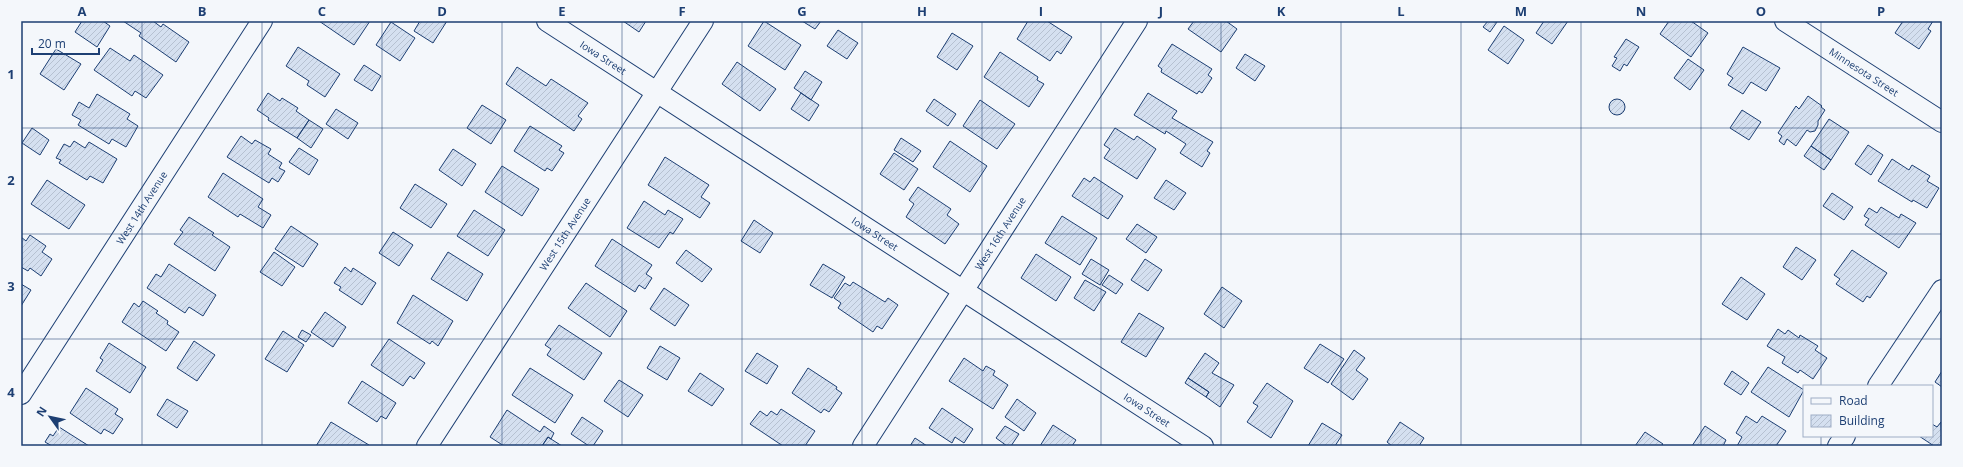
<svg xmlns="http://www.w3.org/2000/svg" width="1963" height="467" viewBox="0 0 1963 467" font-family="'Open Sans',sans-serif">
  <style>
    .building { fill: url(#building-hatch); stroke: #1d3f73 }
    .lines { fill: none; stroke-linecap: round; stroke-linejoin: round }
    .street-casing { stroke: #1d3f73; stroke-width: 22 }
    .street { stroke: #f4f7fb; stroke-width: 20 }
    .grid { fill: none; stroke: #1d3f73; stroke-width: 1; stroke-opacity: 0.55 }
    .labels { text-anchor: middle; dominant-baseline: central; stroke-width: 3; stroke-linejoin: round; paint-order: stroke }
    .street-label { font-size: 10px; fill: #1d3f73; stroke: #f4f7fb }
    .neatline { fill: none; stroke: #1d3f73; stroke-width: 1.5 }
    .grid-label { font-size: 13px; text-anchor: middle; font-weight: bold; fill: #1d3f73 }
  </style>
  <defs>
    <pattern id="building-hatch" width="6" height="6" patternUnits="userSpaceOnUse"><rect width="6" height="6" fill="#d5e0f0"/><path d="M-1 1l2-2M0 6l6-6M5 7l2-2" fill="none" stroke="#b6c1d1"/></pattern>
  </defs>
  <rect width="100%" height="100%" fill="#f4f7fb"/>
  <path class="building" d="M82 21H103L110 26 97 47 75 32Z
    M123 21H153L161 27 163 24 189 42 176 62 139 36 141 33Z
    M319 21H370L354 45Z
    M420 21H447L433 43 414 31Z
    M623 21H646L639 32Z
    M764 21 801 45 785 70 748 46Z
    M802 21H821L815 29Z
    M1028 21H1047L1072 37 1061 54 1057 51 1050 61 1017 39Z
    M1194 21H1226L1237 29 1221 52 1188 29Z
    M1488 21 1497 22 1490 32 1483 27Z
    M1544 21H1568L1552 44 1536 33Z
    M1669 21H1691L1708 33 1691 57 1660 34Z
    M1903 21H1933L1928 29 1931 31 1919 49 1895 33Z
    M391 22 415 38 400 61 376 45Z
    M1504 26 1524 40 1508 64 1488 50Z
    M838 30 858 43 847 59 827 46Z
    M952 33 973 46 957 70 937 57Z
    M1626 39 1639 47 1627 66 1624 64 1620 71 1612 66 1617 58 1614 57Z
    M1172 44 1212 69 1208 75 1212 78 1202 93 1199 91 1197 94 1161 72 1162 69 1158 66Z
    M298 47 340 74 325 97 307 85 309 81 286 66Z
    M1743 47 1780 68 1766 91 1751 82 1743 94 1728 85 1733 78 1727 74Z
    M110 48 130 61 134 55 163 75 146 98 135 91 132 96 94 70Z
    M56 49 81 64 64 90 40 74Z
    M1000 52 1038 77 1037 80 1044 84 1029 107 984 77Z
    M1245 54 1265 66 1255 81 1236 68Z
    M1688 59 1704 70 1690 90 1674 78Z
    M737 62 776 89 760 111 722 84Z
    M364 65 381 76 372 91 354 80Z
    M517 67 546 86 551 79 588 103 578 116 582 119 574 131 506 84Z
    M805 71 822 82 811 100 794 88Z
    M268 93 280 101 282 98 298 108 296 111 309 120 297 138 268 120 269 118 257 110Z
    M801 93 819 105 809 121 791 109Z
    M1148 93 1177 111 1172 118 1213 142 1207 151 1210 153 1202 167 1180 153 1186 144 1166 131 1165 134 1134 115Z
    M97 94 130 114 127 119 138 126 126 147 112 139 109 144 78 125 81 120 72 115 79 102 89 108Z
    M1808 96 1822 106 1821 107 1825 110 1818 121V125L1815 131 1810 132 1807 130 1796 146 1787 139 1784 145 1779 141 1782 136 1778 133 1796 106 1799 109Z
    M934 99 956 114 948 126 926 111Z
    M1609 107a8 8 0 1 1 16 0a8 8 0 1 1-16 0Z
    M980 100 1015 124 997 149 963 126Z
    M482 105 506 120 491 144 467 128Z
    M336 109 358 123 348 139 326 124Z
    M1742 110 1761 122 1749 140 1730 128Z
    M1829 119 1849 132 1831 160 1811 146Z
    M309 120 323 129 311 148 297 138Z
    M530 126 562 146 559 150 564 153 552 171 547 168 545 171 514 151Z
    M32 128 49 140 40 155 22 143Z
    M1115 128 1134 140 1137 136 1156 149 1137 179 1104 158 1110 149 1104 145Z
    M241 136 252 144 255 140 271 149 268 154 282 163 279 168 285 171 278 182 272 178 269 183 227 157Z
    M901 138 921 151 913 162 894 150Z
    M74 141 85 148 89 142 117 159 103 183 90 176 87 180 59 163 61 160 56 158 64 144 70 147Z
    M950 141 987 166 970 192 933 167Z
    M1868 145 1883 155 1871 175 1855 164Z
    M1811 146 1831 160 1824 170 1804 156Z
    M299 148 318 160 309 175 289 162Z
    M453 149 476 164 462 186 439 170Z
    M894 153 918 169 904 190 880 174Z
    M665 157 709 185 701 197 710 203 700 218 648 185Z
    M1892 159 1909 170 1912 165 1930 176 1927 181 1939 188 1927 208 1913 200 1912 202 1878 181Z
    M502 166 539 189 522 216 485 192Z
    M223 173 263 199 258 207 271 215 263 228 240 214 238 217 208 197Z
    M1094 177 1123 196 1108 219 1072 196 1084 178 1090 182Z
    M47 180 85 205 69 229 31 204Z
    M1166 180 1186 193 1174 210 1154 198Z
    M415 184 447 204 431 228 400 208Z
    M918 187 951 209 947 215 959 224 945 244 906 217 914 204 909 200Z
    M1832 193 1853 207 1844 220 1823 206Z
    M644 201 665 215 668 210 683 219 673 234 670 232 659 248 627 228Z
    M1881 207 1899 218 1901 214 1916 223 1899 248 1865 225 1869 219 1864 216 1869 208 1877 213Z
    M474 210 505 230 488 256 457 236Z
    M1062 216 1097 238 1080 265 1045 243Z
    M189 217 214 233 212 235 230 247 215 271 174 244 183 232 180 230Z
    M754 220 773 233 760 253 741 241Z
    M1137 224 1157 237 1146 253 1126 239Z
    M291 226 318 244 303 267 275 249Z
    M393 232 413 245 399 266 379 253Z
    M30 235 46 246 42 252 52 259 41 276 30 268 28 271 21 267V237L26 241Z
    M612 239 652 265 646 274 652 278 645 289 639 285 635 292 595 266Z
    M1796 247 1816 260 1802 280 1783 267Z
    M686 250 712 269 702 282 676 263Z
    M1852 250 1887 273 1870 298 1867 296 1863 302 1836 284 1840 279 1834 275Z
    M274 252 295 267 282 286 260 272Z
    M448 252 483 274 467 301 431 279Z
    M1036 254 1071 277 1056 301 1021 278Z
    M1091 259 1109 270 1100 285 1082 274Z
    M1145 259 1162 270 1148 291 1131 280Z
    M169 264 216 295 203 316 189 307 185 313 147 288 156 274 161 277Z
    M823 264 845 277 832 298 810 285Z
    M345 267 351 272 353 268 376 283 362 305 339 290 341 287 334 283Z
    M1109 275 1123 284 1116 294 1102 285Z
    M1741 277 1765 294 1747 320 1722 304Z
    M1085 280 1106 292 1094 311 1074 298Z
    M853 282 885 302 888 298 898 305 882 329 877 326 873 332 838 308 841 303 834 298 845 283 850 286Z
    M586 283 627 311 610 337 568 308Z
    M21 284 31 290 21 306Z
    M1222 287 1242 301 1224 328 1204 314Z
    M664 288 689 305 675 326 650 309Z
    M413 295 453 321 438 346 432 341 430 344 397 323Z
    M143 301 158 311 156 313 168 321 167 324 179 332 166 351 122 322 134 303 139 307Z
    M325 312 346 327 333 347 311 332Z
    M1139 313 1164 328 1146 357 1121 342Z
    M559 325 602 353 584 380 547 355 551 349 545 345Z
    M1778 329 1785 334 1788 330 1799 338 1800 335 1818 346 1815 350 1827 358 1813 379 1800 370 1798 373 1782 363 1785 357 1767 346Z
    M302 330 311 335 306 342 298 337Z
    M283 331 304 345 287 372 265 359Z
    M389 339 425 363 414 379 410 376 403 386 371 365Z
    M194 341 215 355 197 381 177 368Z
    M109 343 146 367 130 393 96 371 103 360 100 358Z
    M1320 344 1344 359 1328 383 1304 368Z
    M660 346 680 358 667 380 647 368Z
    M1354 350 1365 358 1356 370 1368 379 1353 400 1331 384Z
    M757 353 778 366 767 384 745 371Z
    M1205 353 1219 363 1212 373 1234 385 1220 407 1206 397 1209 392 1188 378Z
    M964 358 983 371 986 366 995 371 993 375 1008 385 993 409 949 381Z
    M1768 367 1804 390 1789 417 1751 392Z
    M530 368 573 395 555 423 512 395Z
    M808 368 837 387 836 389 842 393 829 412 824 409 821 413 792 393Z
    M1732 371 1749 383 1741 395 1724 384Z
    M1942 371V387L1935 382Z
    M700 373 724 389 712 406 688 391Z
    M1188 378 1209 392 1206 397 1185 383Z
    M619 380 643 395 628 417 604 401Z
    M362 381 396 403 386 419 381 416 377 422 348 403Z
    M1267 383 1293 401 1271 438 1247 422 1258 406 1253 403Z
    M86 388 118 409 115 414 123 419 113 434 104 429 101 434 70 413Z
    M167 399 188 411 177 428 157 415Z
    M1017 399 1036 413 1024 431 1005 417Z
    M942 408 973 429 964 443 955 437 952 443 929 428Z
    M781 409 815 431 805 446H783L750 424 760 411 767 416 771 411 777 415Z
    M507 410 540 432 544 426 554 433 551 439 548 437 542 446H504L490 437Z
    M1746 416 1757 423 1762 416 1786 431 1776 446H1737L1742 437 1736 433Z
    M582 417 603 431 593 446H589L571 434Z
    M331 422 369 445 368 446H316Z
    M1400 422 1424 438 1419 446H1392L1387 442Z
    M1941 422 1942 446H1934L1919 436H1932V424L1937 427Z
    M1322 423 1342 435 1335 446H1308Z
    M1053 425 1076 440 1072 446H1040Z
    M1005 426 1019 434 1011 446H1007L996 438Z
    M1705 426 1726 440 1723 446H1692Z
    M59 427 89 446H52L45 442 50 434 53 436Z
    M1645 432 1663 444 1661 446H1635Z
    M548 437 551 439 562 446H542Z
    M915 438 927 446H910Z"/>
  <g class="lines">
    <g class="street-casing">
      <g id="street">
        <path id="s1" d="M547 21 1203 446"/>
        <path id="s2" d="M1785 21 1942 122"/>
        <path d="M1878 386 1942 290"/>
        <path id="s3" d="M21 394 262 21"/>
        <path id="s4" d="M427 446 703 21"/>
        <path id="s5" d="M863 446 1137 21"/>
        <path d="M1838 446 1845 436"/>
      </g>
    </g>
    <use href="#street" class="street"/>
  </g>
  <path class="grid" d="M142 21V446M262 21V446M382 21V446M502 21V446M622 21V446M742 21V446M862 21V446M982 21V446M1101 21V446M1221 21V446M1341 21V446M1461 21V446M1581 21V446M1701 21V446M1821 21V386M21 128H1942M21 234H1942M21 339H1942M1821 436V446"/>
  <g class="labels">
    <g class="street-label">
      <text stroke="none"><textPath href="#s1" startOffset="67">Iowa Street</textPath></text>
      <text stroke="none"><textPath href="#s2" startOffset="94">Minnesota Street</textPath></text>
      <text stroke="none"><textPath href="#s3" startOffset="222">West 14th Avenue</textPath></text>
      <text stroke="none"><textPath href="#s1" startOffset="391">Iowa Street</textPath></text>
      <text stroke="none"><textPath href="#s5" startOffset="253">West 16th Avenue</textPath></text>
      <text stroke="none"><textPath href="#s4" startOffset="253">West 15th Avenue</textPath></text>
      <text stroke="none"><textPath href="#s1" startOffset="715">Iowa Street</textPath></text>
    </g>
  </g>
  <rect width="1963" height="467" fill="none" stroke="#f4f7fb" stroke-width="44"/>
  <rect x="1803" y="385" width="130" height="52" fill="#f4f7fb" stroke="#9eadc5"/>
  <rect x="1811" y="398" width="20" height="6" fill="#f4f7fb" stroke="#9eadc5"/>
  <text x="1839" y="405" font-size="12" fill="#1d3f73">Road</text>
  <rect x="1811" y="415" width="20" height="12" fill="url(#building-hatch)" stroke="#9eadc5"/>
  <text x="1839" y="425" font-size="12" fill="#1d3f73">Building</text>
  <g transform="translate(50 417) rotate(303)" stroke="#f4f7fb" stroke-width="3" paint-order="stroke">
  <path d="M0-3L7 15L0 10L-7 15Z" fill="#1d3f73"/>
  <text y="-6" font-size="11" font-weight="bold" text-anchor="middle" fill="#1d3f73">N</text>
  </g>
  <path d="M32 48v6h67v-6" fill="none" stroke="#1d3f73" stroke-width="2"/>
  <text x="38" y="48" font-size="12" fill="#1d3f73" stroke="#f4f7fb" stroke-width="3" paint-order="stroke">20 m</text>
  <rect x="22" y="22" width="1919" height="423" class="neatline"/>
  <g class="grid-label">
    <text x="82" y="16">A</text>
    <text x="202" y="16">B</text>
    <text x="322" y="16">C</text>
    <text x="442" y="16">D</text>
    <text x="562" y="16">E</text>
    <text x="682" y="16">F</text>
    <text x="802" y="16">G</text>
    <text x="922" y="16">H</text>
    <text x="1041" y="16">I</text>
    <text x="1161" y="16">J</text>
    <text x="1281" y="16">K</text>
    <text x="1401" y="16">L</text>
    <text x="1521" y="16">M</text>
    <text x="1641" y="16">N</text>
    <text x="1761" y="16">O</text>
    <text x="1881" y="16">P</text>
    <text x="11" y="79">1</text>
    <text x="11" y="185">2</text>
    <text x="11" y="291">3</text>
    <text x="11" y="397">4</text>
  </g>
</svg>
